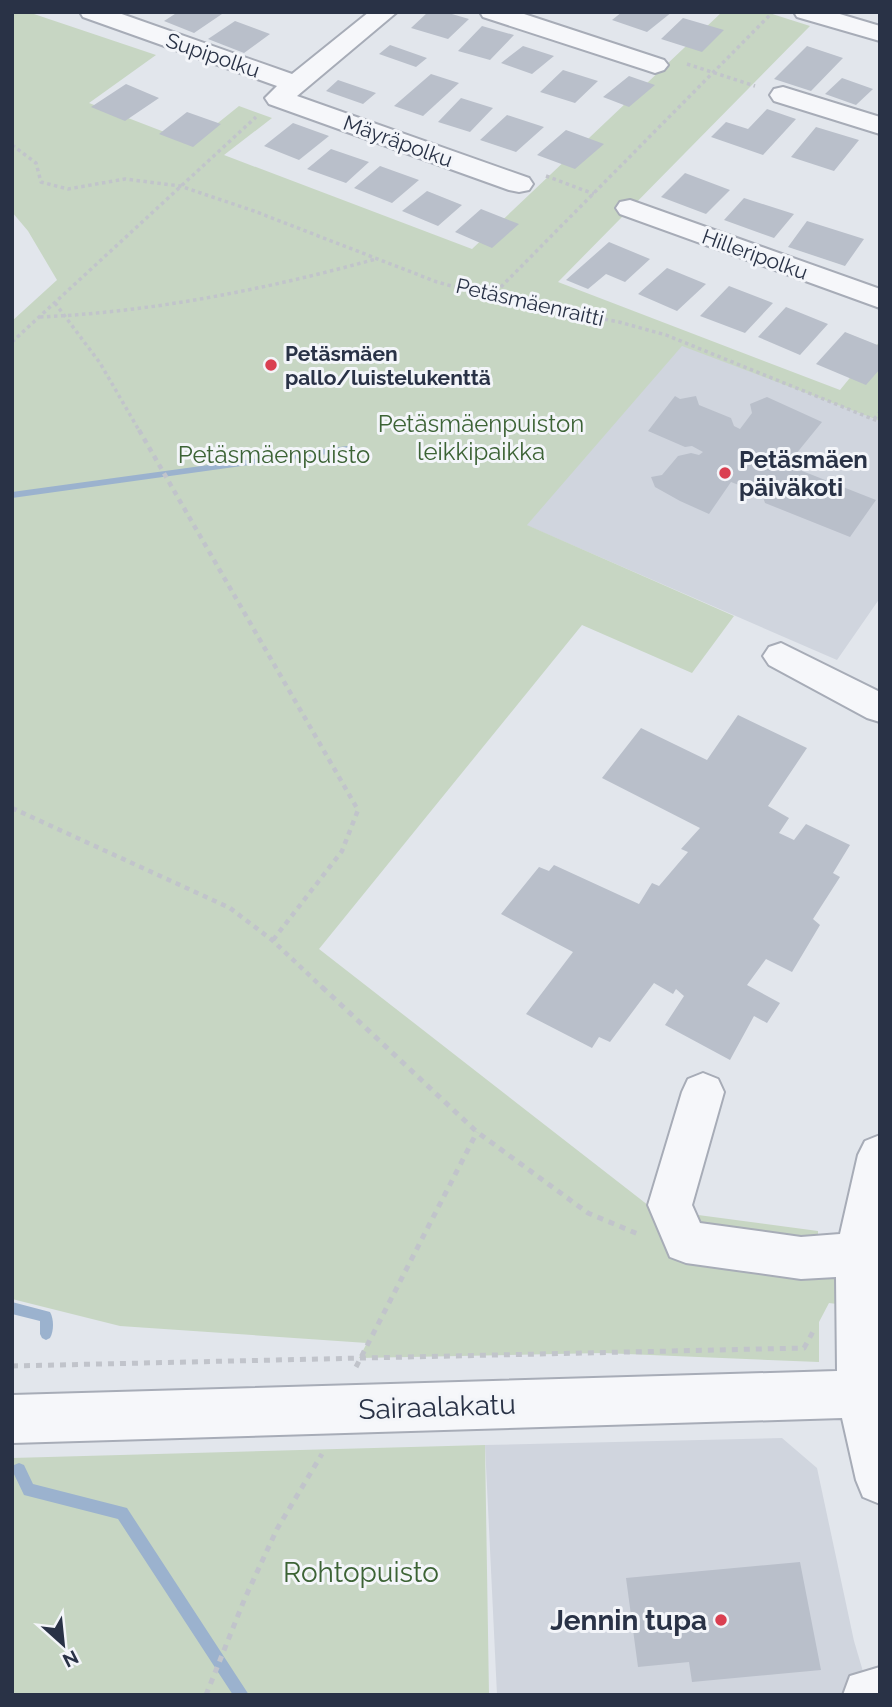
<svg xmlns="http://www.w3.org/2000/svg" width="892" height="1707" viewBox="0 0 892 1707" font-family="Raleway,sans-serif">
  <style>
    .built { fill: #d0d5de }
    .green { fill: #c7d6c3 }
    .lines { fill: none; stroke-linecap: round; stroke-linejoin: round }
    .stream { fill: #9bb2ce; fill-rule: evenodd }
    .building { fill: #b9bfca }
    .minor-casing { stroke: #a7acb7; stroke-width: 4 }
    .path-far2 { stroke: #c1c4cb; stroke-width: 3.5; stroke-dasharray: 3.5 3.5; stroke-linecap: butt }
    .path-far1 { stroke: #c1c4cb; stroke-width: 4.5; stroke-dasharray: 5 5; stroke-linecap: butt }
    .path { stroke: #c1c4cb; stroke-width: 5; stroke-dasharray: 6 6; stroke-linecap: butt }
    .minor { fill: #f6f7fa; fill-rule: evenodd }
    .poi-dot { fill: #da3f51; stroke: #f3f5f9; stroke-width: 2.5 }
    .labels { text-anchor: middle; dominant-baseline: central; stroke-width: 6; stroke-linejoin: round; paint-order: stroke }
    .far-street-label { font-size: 21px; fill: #293246; stroke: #f3f5f9 }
    .far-poi-label { font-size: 21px; font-weight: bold; fill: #293246; stroke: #f3f5f9; text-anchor: start }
    .park-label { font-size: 24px; fill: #3c6335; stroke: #f3f5f9 }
    .poi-label { font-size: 24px; font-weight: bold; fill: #293246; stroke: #f3f5f9; text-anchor: start }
    .near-street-label { font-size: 28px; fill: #293246; stroke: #f3f5f9 }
    .near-park-label { font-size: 28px; fill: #3c6335; stroke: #f3f5f9 }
    .near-poi-label { font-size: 28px; font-weight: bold; fill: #293246; stroke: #f3f5f9; text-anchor: end }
  </style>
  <rect width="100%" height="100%" fill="#e2e6ec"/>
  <path class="built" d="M682 345 880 421V598L837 660 526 525Z
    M782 1438 817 1468 854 1641 870 1695H497L485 1445Z"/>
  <path class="green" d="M12 12H28L156 55 89 103 193 143 239 106 272 118 224 155 472 249 722 12H766L810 26 558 282 840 390 880 341V421L682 346 527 525 734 616 692 673 582 625 319 949 653 1209 818 1231V1263L840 1269 860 1307 829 1303 819 1322V1362L603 1353 359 1358 367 1343 120 1326 12 1299V321L57 280 28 231 12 212Z
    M485 1445 489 1695H12V1458Z"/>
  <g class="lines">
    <path class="stream" d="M347 446 351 449 350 451 12 498V492Z
      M12 1302 50 1312C54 1319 54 1331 50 1338L46 1340 42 1338 40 1334V1321L12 1314Z
      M19 1463 24 1465 33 1484 127 1508 249 1695H233L118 1519 24 1495 12 1470 14 1465Z"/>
  </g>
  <path class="building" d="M178 12H218L222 14 194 33 164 21Z
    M428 12H445L469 19 448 39 411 28Z
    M622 12H672L647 32 612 20Z
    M683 18 724 30 702 52 661 39Z
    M235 21 270 34 244 53 208 39Z
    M482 26 514 35 490 60 458 51Z
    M390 45 427 58 416 67 379 54Z
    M523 46 554 56 532 74 501 63Z
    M807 46 843 58 811 91 774 79Z
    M563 70 598 81 575 103 540 92Z
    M431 74 459 83 423 116 394 106Z
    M629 76 655 85 629 107 603 97Z
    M842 78 873 89 856 105 825 94Z
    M338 80 376 93 363 104 326 91Z
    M126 84 159 98 125 121 91 107Z
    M461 98 493 108 470 132 438 122Z
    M767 109 796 119 763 155 711 137 726 122 748 129Z
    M187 112 221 124 193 147 159 134Z
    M507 115 544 127 516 152 480 140Z
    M293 123 329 136 299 160 264 146Z
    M816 127 859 140 834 171 791 157Z
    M566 130 604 144 575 169 537 155Z
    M331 149 369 162 346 183 307 169Z
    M380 166 419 180 392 203 354 188Z
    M685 173 730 190 706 214 661 197Z
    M427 191 462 205 438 226 402 211Z
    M744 198 794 214 774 238 724 220Z
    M481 209 519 224 492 248 455 232Z
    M807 221 864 239 845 266 788 247Z
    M609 242 650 259 625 282 606 274 588 289 566 280Z
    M667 268 706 284 677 311 638 294Z
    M729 286 773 303 745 333 700 316Z
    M786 307 828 324 800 355 758 337Z
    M845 332 880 346V369L866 385 816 364Z
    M675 396 680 399 696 396 699 405 731 418 734 426 740 429 752 413 750 404 767 397 822 422 787 465 876 500 850 537 765 503 762 494 731 482 709 514 680 501 655 487 651 477 662 475 678 456 691 453 699 455 703 452 692 446 685 447 648 431Z
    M738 715 807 748 768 806 789 818 779 833 794 840 806 824 850 845 833 873 840 877 813 919 820 925 792 972 766 959 747 985 780 1003 767 1023 754 1016 730 1060 665 1025 684 996 676 989 673 994 654 983 610 1042 599 1037 592 1048 526 1014 573 952 501 914 539 867 549 871 554 865 639 904 652 883 659 886 688 852 681 849 700 828 602 778 641 728 707 760Z
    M800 1562 821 1670 692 1682 689 1662 638 1667 626 1578Z"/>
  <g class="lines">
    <g class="minor-casing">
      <path id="minor" d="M80 12H116L292 74 369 12H397L297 96 529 178 533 184 529 190 519 192 509 190 269 104 265 98 277 86 83 17Z
        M480 12H518L664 60 668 65 664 70 655 73 646 70 483 17Z
        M794 12H833L880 26V41L797 17Z
        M783 87 880 117V134L774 101 770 95 774 89Z
        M630 200 880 289V308L620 214 616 208 620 202Z
        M781 643 880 692V722L867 718 769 665 763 656 769 647Z
        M703 1073 718 1079 724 1092 692 1205 700 1223 801 1237 840 1234 858 1155 865 1141 880 1135V1504L863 1497 856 1480 842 1418 12 1443V1395L837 1371 836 1277 801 1279 686 1263 670 1257 648 1205 682 1092 688 1079Z
        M880 1667V1695H843L850 1676Z"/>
    </g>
    <path class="path-far2" d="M687 64 755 86
      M12 145 36 163 41 182 68 189 125 179 180 186 254 211 437 282 499 299 619 322 666 335 880 422
      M546 176 594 194
      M491 297 773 12
      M55 303 100 363 140 432
      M40 317C153 312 267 289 376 259
      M12 342 256 117
      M874 419 880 412"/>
    <path class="path-far1" d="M139 430 358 810 342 851 273 940
      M12 808 230 908 272 940 324 989"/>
    <path class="path" d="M322 987 477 1132 588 1213 638 1234
      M12 1366 804 1348 815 1328
      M356 1367 477 1132
      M206 1695 245 1598 277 1529 322 1454"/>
    <use href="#minor" class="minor"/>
  </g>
  <g class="poi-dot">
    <circle cx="271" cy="365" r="7"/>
    <circle cx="725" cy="473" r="7"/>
    <circle cx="721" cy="1620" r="7"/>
  </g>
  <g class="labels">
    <g class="far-street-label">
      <text transform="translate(213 55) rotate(19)">Supipolku</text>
      <text transform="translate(398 141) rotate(20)">Mäyräpolku</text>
      <text transform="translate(755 254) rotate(20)">Hilleripolku</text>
      <text transform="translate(530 302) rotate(13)">Petäsmäenraitti</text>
    </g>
    <g class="far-poi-label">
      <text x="285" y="353">Petäsmäen<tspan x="285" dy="24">pallo/luistelukenttä</tspan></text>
    </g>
    <g class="park-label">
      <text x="481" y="423">Petäsmäenpuiston<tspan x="481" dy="28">leikkipaikka</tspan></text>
      <text x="274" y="454">Petäsmäenpuisto</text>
    </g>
    <g class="poi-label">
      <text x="739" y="459">Petäsmäen<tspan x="739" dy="28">päiväkoti</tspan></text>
    </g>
    <g class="near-street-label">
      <text transform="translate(437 1407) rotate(-2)">Sairaalakatu</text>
    </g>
    <g class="near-park-label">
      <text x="361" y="1572">Rohtopuisto</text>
    </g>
    <g class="near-poi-label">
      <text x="707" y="1620">Jennin tupa</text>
    </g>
  </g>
  <rect width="892" height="1707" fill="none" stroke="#293246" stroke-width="28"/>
  <g transform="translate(63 1644) rotate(153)" stroke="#f3f5f9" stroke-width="5" paint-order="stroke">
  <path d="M0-5L12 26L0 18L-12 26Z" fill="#293246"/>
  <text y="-10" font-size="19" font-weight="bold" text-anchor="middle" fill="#293246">N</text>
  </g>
</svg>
